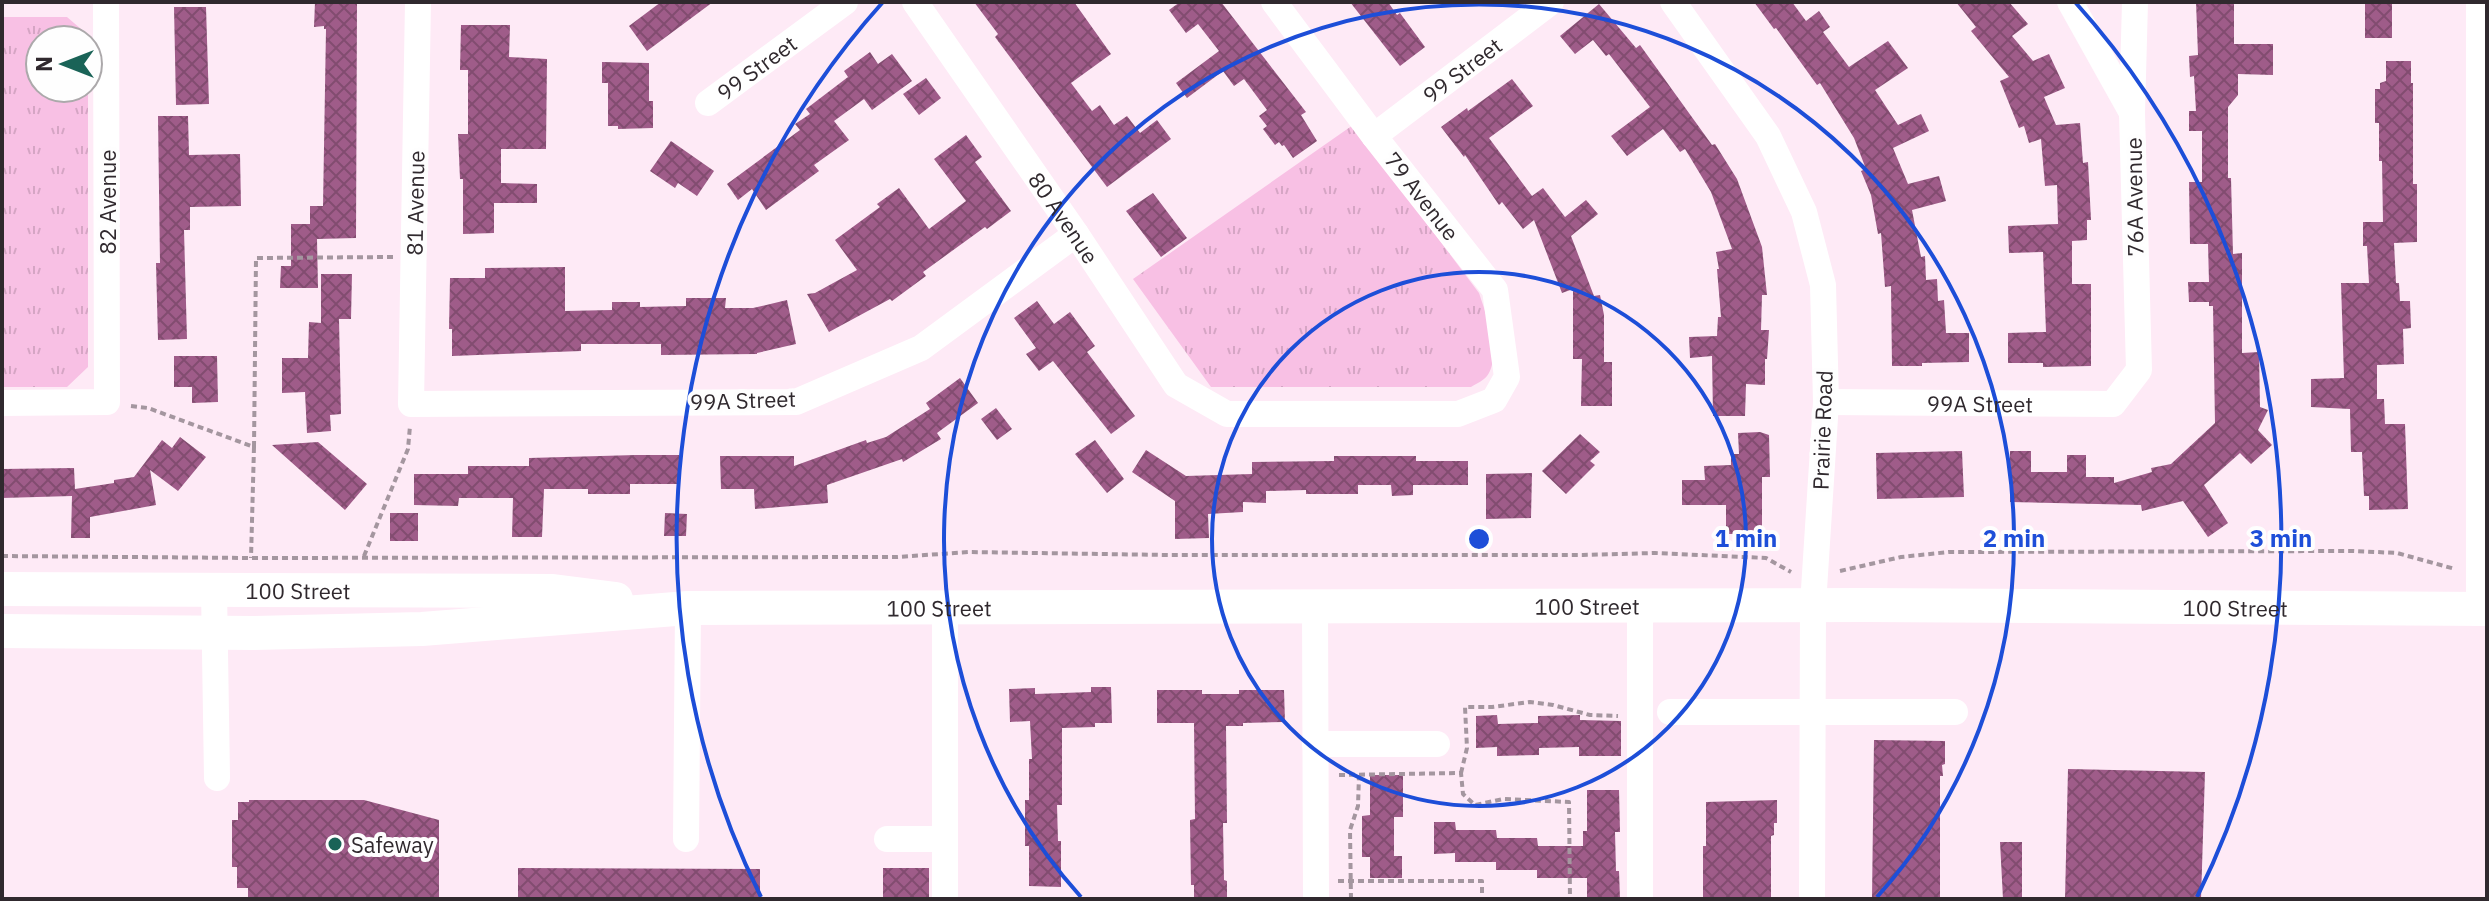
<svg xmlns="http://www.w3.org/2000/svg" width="2489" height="901" viewBox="0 0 2489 901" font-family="'IBM Plex Sans',sans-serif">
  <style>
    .park { fill: url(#park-tufts) }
    .building { fill: url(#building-cross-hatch) }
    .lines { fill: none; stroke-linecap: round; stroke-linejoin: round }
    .path { stroke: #a4969f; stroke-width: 4; stroke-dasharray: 6 4; stroke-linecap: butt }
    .minor { stroke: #fff; stroke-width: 26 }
    .major { stroke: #fff; stroke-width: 34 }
    .ring { fill: none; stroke: #1d4ed8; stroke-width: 4 }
    .poi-dot { fill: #1a6357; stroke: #fefefe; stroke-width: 3 }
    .labels { text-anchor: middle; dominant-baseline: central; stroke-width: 8; stroke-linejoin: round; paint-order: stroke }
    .street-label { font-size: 22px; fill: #30292e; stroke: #fefefe }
    .poi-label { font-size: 22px; fill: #30292e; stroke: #fefefe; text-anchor: start }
    .centre { fill: #1d4ed8; stroke: #fefefe; stroke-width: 4 }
    .ring-label { font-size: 24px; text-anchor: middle; font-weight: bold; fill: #1d4ed8; stroke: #fefefe; stroke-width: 8; stroke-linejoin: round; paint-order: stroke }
  </style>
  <defs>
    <pattern id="park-tufts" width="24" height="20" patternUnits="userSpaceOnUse" patternTransform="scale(2)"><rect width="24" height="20" fill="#f8c0e4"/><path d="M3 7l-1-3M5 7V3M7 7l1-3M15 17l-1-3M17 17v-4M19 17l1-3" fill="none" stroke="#d5a5c4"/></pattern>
    <pattern id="building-cross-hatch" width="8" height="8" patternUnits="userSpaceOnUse" patternTransform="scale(2)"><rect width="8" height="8" fill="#9f5c89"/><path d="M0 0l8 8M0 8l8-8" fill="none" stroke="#824c70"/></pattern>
  </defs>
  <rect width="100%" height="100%" fill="#feeaf6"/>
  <path class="park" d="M2 17H67L88 35V40H40V88H88V367L67 387H2Z
    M1353 125 1479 293C1486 314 1502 356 1487 376 1484 380 1476 384 1471 387H1211L1133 279Z"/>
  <path class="building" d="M315 2H357L356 238 317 239 318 288H280L281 266H291V224H310V206H323L326 29H324V26L314 27Z
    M661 2H713L647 51 629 26Z
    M974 2H1074L1111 54 1071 83 1092 111 1100 105 1114 125 1127 116 1140 133 1157 120 1171 139 1107 187 995 37 998 34Z
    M1180 2H1221L1306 112 1301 115 1317 141 1293 158 1284 145 1282 146 1279 142 1275 145 1263 129 1267 126 1259 116 1267 110 1244 79 1234 86 1223 71 1187 98 1176 83 1219 51 1198 24 1186 33 1169 10Z
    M1350 2H1388L1397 15 1400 13 1425 47 1400 66Z
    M1754 2H1792L1806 21 1819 11 1830 27 1823 32 1849 67 1888 41 1908 68 1875 90 1898 125 1921 114 1929 131 1893 148 1908 184 1939 176 1946 201 1912 210 1921 257 1925 256 1926 280 1937 279 1938 301 1944 300 1946 333H1969V362L1922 363V366H1892L1891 286 1885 287 1881 233 1878 234 1871 195 1861 171 1866 169 1854 138 1820 83 1817 85 1776 28 1774 29Z
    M1956 2H2009L2028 24 2012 36 2033 61 2049 54 2065 88 2044 97 2056 125 2080 123 2083 163 2088 162 2091 220H2087V240L2072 241V284H2091V366L2043 367V363H2008V333L2046 332 2043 252 2009 253 2008 226 2058 224 2057 185 2045 186 2041 139 2029 143 2024 126 2019 128 2000 81 2009 77 1971 31 1976 27Z
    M2196 2H2234V44H2273V75L2238 74V95L2228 107V178H2231L2233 254 2242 253V353L2259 352 2260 407 2268 410 2258 430 2272 445 2251 464 2240 453 2204 485 2228 523 2208 537 2183 501 2142 511 2141 505 2010 502V451H2031V472H2067V455H2086V477H2114V483L2152 472 2151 468 2171 464 2215 423 2213 306H2209V302H2189L2188 282H2209L2208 244H2190L2189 182H2202V131H2189V111H2196L2194 76 2190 77 2189 56 2198 55Z
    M2365 2H2392V38H2365Z
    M1599 4 1636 48 1640 45 1712 145 1715 144 1737 179 1762 247 1767 295H1762L1761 330H1769L1767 359H1765V385L1746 384 1745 416H1713L1712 356 1690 358 1689 337 1717 336 1718 317H1721L1717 269H1719L1716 252 1732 249 1711 192 1685 149 1680 152 1663 129 1627 156 1611 136 1650 107 1609 54 1606 56 1593 40 1575 54 1560 36Z
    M174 7H206L209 104 176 105Z
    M461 25H510L509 57 547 59 546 149H501V183L537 184V203H494V233L463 234V179H460L458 134H468V70H460Z
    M870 52 878 64 892 54 912 81 872 110 864 99 834 121 849 140 814 165 819 171 766 210 752 189 738 200 727 184 800 130 795 124 810 114 806 109 848 77 844 71Z
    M2386 61H2411V83H2413V184H2417V242L2394 243 2396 283H2399L2400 301H2410L2411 328 2403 329 2404 364 2377 365V399H2384L2385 424H2405L2408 509 2369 510V496H2364L2362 452H2351L2350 409 2311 407V379L2344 378 2341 283H2369L2367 246H2363V222H2383L2382 161H2379V123H2375V89H2380V83L2386 81Z
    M602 62 649 63V101H653V128L618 129V126H608V83H602Z
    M926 78 941 98 919 115 903 94Z
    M1512 79 1533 106 1489 138 1532 196 1543 188 1565 217 1586 200 1598 214 1571 236 1594 296 1600 295 1604 315V362H1612V406H1581L1582 359H1573V289L1562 293 1534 220 1523 229 1502 202 1499 205 1465 155 1464 157 1441 127 1467 108 1468 111Z
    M158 116H188L189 155 240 154 241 206 190 207V230H184L187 339 158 340 156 263H160Z
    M966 135 982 157 975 162 1011 211 987 229 985 227 923 272 926 276 892 301 890 299 829 332 807 294 815 293 857 270 835 240 880 207 877 204 899 188 929 229 966 201 934 159Z
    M671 141 714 171 697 196 678 183 675 188 650 171Z
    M1153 193 1187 238 1161 257 1126 211Z
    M565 267V311L612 310V302H640V307L686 306V298H726L725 308H753L787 300 796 344 757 353V354L661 355V344H581V351L452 356V329H449L450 278H485V268Z
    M321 274H352L351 319H339L341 414 330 415 331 431 307 433 305 392 282 393V358H308L309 322 321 323Z
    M1037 301 1054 324 1070 312 1095 346 1087 352 1135 416 1111 434 1053 361 1039 371 1026 354 1036 348 1014 318Z
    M174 356H217L218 402 192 403V387H174Z
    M960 378 978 403 937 433 941 439 903 462 902 459 827 485 828 503 755 509 754 489H721L720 456H794V466L866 440 867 443 886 437 930 409 926 403Z
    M996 408 1012 429 997 440 981 419Z
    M1760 432 1769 435 1770 477H1762V534H1726V505H1682V480H1705L1704 466 1731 465V454H1739L1738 433Z
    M1580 434 1600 452 1590 461 1595 465 1566 494 1542 471Z
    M180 437 206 457 178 491 150 470 156 505 90 517V538H71L72 496 2 498V469L74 468 75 489 114 483V480L134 477 162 440 172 448Z
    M1095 440 1124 479 1107 493 1075 454Z
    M318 442 367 484 345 510 272 445Z
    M1146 450 1186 476 1252 474V462L1334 461V456H1416V461H1468V485H1413V495L1392 496 1391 485H1358V494H1306V490L1266 491V503L1243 502V512L1208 514 1209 538 1175 539V501L1132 472Z
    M1962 451 1964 497 1877 499 1876 453Z
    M636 455H679V484H630V494H588V489H544L542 537H512L513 498H459L458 506 414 505V474H468V466H529V458Z
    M1532 473 1531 518 1486 519V474Z
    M390 513H418V541H390Z
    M665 513 687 514 686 536H664Z
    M1091 687H1111L1112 723H1095V727L1062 728V805H1057L1058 841H1061V887L1029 886V846H1025V800H1029V759H1032L1030 721 1010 722 1009 689 1035 688V694L1091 692Z
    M1157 690H1202V694H1239V690H1284L1285 722 1243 723V726H1226L1227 823H1223L1224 880 1227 881V899H1194V885H1191L1190 820 1195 819 1194 723H1157Z
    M1497 715 1498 724 1538 723V716L1580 715V720L1621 721V756H1579V747L1539 748V755L1497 756V747L1476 748V716Z
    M1874 740 1945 741V764L1942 765 1943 776H1940V899H1872Z
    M2068 769 2205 772 2201 899H2065Z
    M1370 775H1403V817H1394V856H1402V878H1370V857H1362V816L1370 815Z
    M1587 790H1619L1620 832H1615L1616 871H1619L1620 899H1587V878H1537V870H1496V862H1455V853L1434 854V822H1455L1456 830H1496L1497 838H1537L1538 846H1583V831H1587Z
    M249 800H364L439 820V899H248V888H237V867H232V820H238V802H249Z
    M1777 800V823H1774V835L1771 836V899H1703V846H1706V802Z
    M2000 842H2022V899H2003Z
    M518 868 760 869V899H518Z
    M883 868H929V899H883Z"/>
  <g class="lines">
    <path class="path" d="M131 406 148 408 254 447 251 558
      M254 447 256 258 393 257
      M2 556 251 558 897 557 969 552 1169 555H1583L1655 553 1766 558 1791 572
      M364 556 408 449 410 426
      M1840 571 1901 557 1949 552 2354 551 2397 553 2455 569
      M1461 773 1467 748 1465 707H1492L1530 702 1553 705 1590 715 1618 716
      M1339 775 1461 773 1463 794 1475 805 1503 799 1569 802 1570 899
      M1338 881H1482V899
      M1351 899 1350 830 1358 806 1359 775"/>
    <g class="minor">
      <path d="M418 2 411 404 796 402 921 348 1076 234"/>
      <path id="s1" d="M915 2 1076 234 1176 385 1227 414H1458L1494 400 1507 377 1495 290 1374 136 1274 2"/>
      <path d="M1673 2 1768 136 1804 212 1823 285 1826 402 1813 605 1812 899"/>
      <path d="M2070 2 2132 113"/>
      <path d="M2479 2V609"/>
      <path id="s2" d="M708 103 845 2"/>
      <path id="s3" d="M1374 136 1551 2"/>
      <path id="s4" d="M1826 402 2113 404 2139 370 2132 113 2135 2"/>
      <path d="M2 403 107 402 106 2"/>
      <path d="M214 589 217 778"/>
      <path d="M1640 606V899"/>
      <path d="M1315 607 1316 899"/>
      <path d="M1670 712H1955"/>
      <path d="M1315 744H1437"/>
      <path d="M686 839 688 608"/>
      <path d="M887 839H945"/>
      <path d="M945 899V608"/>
    </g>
    <g class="major">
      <path id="s5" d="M2 589 553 591 616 599"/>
      <path id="s6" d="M2 631 254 633 422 629 688 608 1866 605 2487 609"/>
    </g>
  </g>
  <g class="ring">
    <circle cx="1479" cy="539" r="267"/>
    <path d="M1081 897A535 535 0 1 1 1877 897"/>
    <path d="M761 897A802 802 0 0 1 883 2M2075 2A802 802 0 0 1 2197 897"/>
  </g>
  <circle class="poi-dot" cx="335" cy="844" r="8"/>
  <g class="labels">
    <g class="street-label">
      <text stroke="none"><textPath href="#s2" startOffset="60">99 Street</textPath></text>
      <text stroke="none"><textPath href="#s3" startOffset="110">99 Street</textPath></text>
      <text transform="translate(1422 196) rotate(52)">79 Avenue</text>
      <text transform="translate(2134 197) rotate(-91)">76A Avenue</text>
      <text transform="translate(107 202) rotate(-90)">82 Avenue</text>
      <text transform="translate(415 203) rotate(-89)">81 Avenue</text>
      <text stroke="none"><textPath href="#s1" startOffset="262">80 Avenue</textPath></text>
      <text transform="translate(743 400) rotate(-2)">99A Street</text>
      <text stroke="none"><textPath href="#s4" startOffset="154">99A Street</textPath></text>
      <text transform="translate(1822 430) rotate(-88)">Prairie Road</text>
      <text stroke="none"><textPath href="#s5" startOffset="296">100 Street</textPath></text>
      <text stroke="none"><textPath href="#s6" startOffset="1586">100 Street</textPath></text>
      <text stroke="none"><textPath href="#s6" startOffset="2234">100 Street</textPath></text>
      <text stroke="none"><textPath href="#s6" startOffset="938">100 Street</textPath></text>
    </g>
    <g class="poi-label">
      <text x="351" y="844">Safeway</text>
    </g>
  </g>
  <circle cx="1479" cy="539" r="12" class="centre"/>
  <g class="ring-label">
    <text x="1746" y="547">1 min</text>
    <text x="2014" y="547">2 min</text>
    <text x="2281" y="547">3 min</text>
  </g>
  <rect width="2489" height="901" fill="none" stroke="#30292e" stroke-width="8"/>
  <g transform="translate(64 64) rotate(270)"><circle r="38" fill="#fefefe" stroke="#aca9ab" stroke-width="2"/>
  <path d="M0-6L14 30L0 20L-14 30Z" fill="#1a6357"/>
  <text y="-12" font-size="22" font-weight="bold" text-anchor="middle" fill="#30292e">N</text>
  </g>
</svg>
